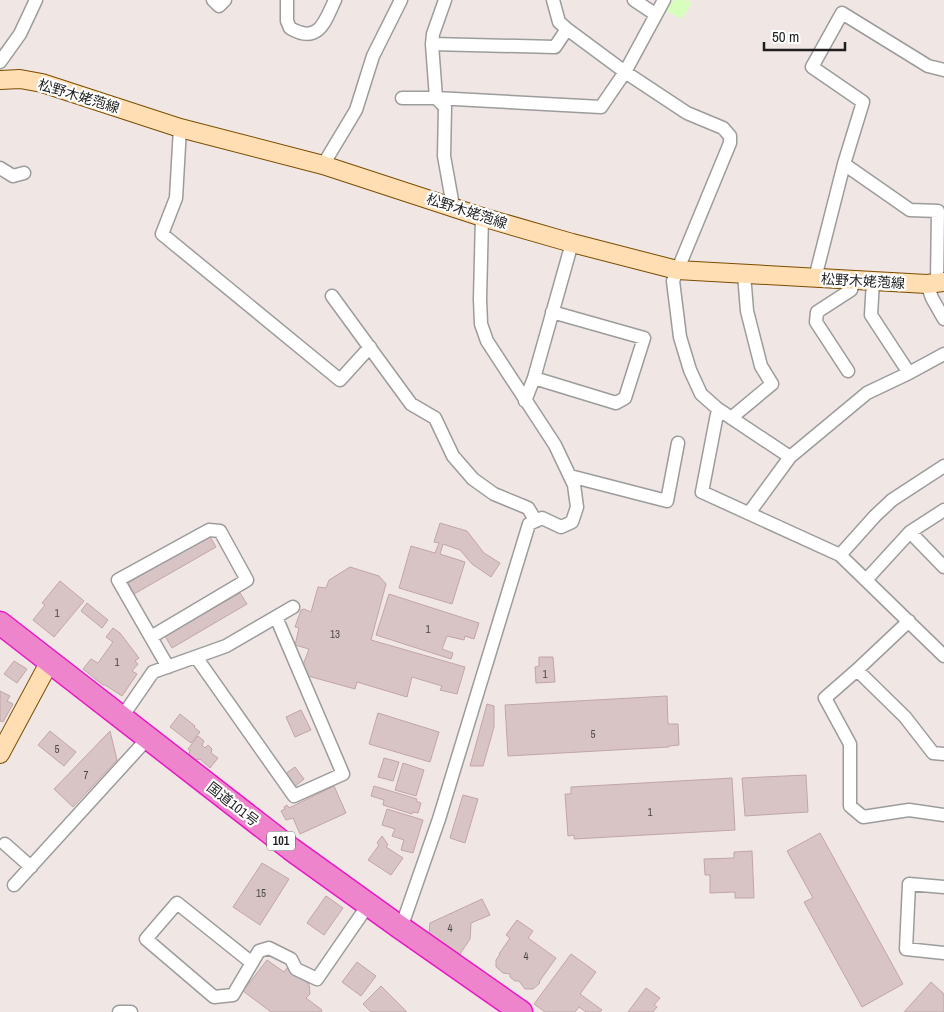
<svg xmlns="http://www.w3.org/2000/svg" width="944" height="1012" viewBox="0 0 944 1012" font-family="'Archivo Narrow','Noto Sans JP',sans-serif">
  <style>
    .park { fill: #d8febe }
    .building { fill: #d8c4c5; stroke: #c3a5a6 }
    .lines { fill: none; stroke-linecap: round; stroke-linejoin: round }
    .street-casing { stroke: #9c9c9c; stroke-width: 15 }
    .secondary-casing { stroke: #7b4d00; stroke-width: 20 }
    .highway-casing { stroke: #ea16c6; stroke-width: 25 }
    .street { stroke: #fff; stroke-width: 12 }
    .secondary { stroke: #ffdeb4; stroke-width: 18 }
    .highway { stroke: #ee85cc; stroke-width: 22 }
    .labels { text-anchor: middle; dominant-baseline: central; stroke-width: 4.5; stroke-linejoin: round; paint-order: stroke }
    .number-label { font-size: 11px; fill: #4d4848 }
    .shield { fill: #fff; stroke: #626262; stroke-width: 1 }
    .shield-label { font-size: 12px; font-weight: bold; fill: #1f1f1f }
    .street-label { font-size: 14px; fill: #1f1f1f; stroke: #fff }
  </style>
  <rect width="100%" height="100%" fill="#f0e6e4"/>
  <path class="park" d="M674 0H685L692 2 682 19 664 10Z"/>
  <path class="building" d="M440 523 467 531 484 553 500 563 491 577 472 564 460 550 443 544 440 554 465 562 452 604 399 588 411 546 435 553 439 543 434 542Z
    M209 535 216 547 134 594 128 583Z
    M350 567 379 576 386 584 371 640 465 667 457 694 440 690 442 686 412 677 407 697 357 682 355 689 308 676 303 665 309 649 295 645 299 628 295 627 301 610 304 609 311 612 318 587 326 588 329 580Z
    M60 581 84 601 54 637 33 620 45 605 42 603Z
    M240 593 247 604 172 648 165 636Z
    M389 594 479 623 474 639 465 636 464 640 447 636 442 649 453 653 451 659 376 635Z
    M87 603 108 620 102 628 81 611Z
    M113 628 120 633 139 658 135 661 138 664 132 671 137 674 122 696 105 685H103L83 669 91 659 98 663 113 642 106 637Z
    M539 657H553L555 682 536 683 535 667 539 666Z
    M14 661 27 669 17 683 4 674Z
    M0 691 10 696 7 701 13 704 3 722 0 721Z
    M667 696 668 724H678L679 745 669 746V747L508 756 505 705Z
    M487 704 494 706V727L483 766H470Z
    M301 710 311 730 295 737 286 717Z
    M378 713 439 732 430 762 369 744Z
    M180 714 195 726 194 727 200 732 191 743 170 727Z
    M50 731 76 752 64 766 38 745Z
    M110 731 117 760 73 807 54 789Z
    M198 736 204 741 202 745 205 748 208 745 212 749 211 753 218 758 210 768 200 759 196 760 189 755 190 750 188 749Z
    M384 758 399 762 393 781 378 777Z
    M403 763 424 770 416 796 395 790Z
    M295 767 304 779 294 787 285 774Z
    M806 775 808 812 745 816 742 778Z
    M732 778 735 830 574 839V835L568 836 565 794H571V787Z
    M334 786 346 813 300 834 293 818 286 820 281 811 285 809 284 807 287 805 289 808Z
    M374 786 417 799 416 801 421 803 418 813 413 812 412 814 383 805 384 800 371 796Z
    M463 795 478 799 465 843 450 838Z
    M387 809 423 820 413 853 401 850 404 840 392 836 395 829 382 825Z
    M820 833 903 984 862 1007 804 902 813 898 787 851Z
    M382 836 388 845 386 847 403 858 391 875 368 860 379 845 377 843Z
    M752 851 754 898H735V892L710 893V875H705L704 859 734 858V852Z
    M262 863 289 879 260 925 233 907Z
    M326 896 343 908 324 935 307 923Z
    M482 899 490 915 471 923 470 939 460 954 429 933 430 923Z
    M517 920 533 931 528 938 556 958 539 982 540 983 533 989H525L519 981H515L510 977V974L503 973 496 967V960L500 954H499L510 938 506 935Z
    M571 954 596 972 580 994 602 1010 600 1012H586L579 1007 575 1012H545L534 1004Z
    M267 960 284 972 287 968 309 984 310 994 306 998 322 1010 321 1012H271L243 991Z
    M357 962 376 976 361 996 342 982Z
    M931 982 944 994V1012H904Z
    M381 986 407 1012H371L363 1004Z
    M646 988 660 998 654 1005 657 1007 653 1012H628Z"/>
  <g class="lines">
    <g class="street-casing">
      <path id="street" d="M213 0 219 6 225 0
        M287 0V21L290 28C319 45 325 21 335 0
        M445 0 433 34 432 44 436 98 445 107 444 156 453 206
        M553 0 559 22 567 29 625 72 687 113 723 128 730 136V143L673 281 680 337 690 370 701 394 718 409 790 457
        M634 0 655 14
        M432 44 555 47 567 29
        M0 62 20 34 36 0
        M402 98H436L601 107 625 72 664 0
        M180 128 176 198 162 234 340 380 370 347
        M844 164 910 210 938 211 937 282
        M323 165 356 110 373 56 401 0
        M0 168 13 176 24 173
        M815 278 844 164 863 102 812 67 842 13 928 66 944 70
        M873 281 871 315 909 373
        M927 284 932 298 944 319
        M332 296 411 404 435 418 453 456 473 479 494 494 528 508 536 521
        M848 371 816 322 817 312 851 290 853 280
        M534 378 616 403 625 398 644 338 552 312
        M525 401 534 378 572 243
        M718 409 702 492 840 555 944 656
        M731 418 772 384 761 366 747 311 744 274
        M570 476 667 501 678 443
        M749 513 790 457 867 393 909 373 944 354
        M910 532 944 567
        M840 555 875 516 892 500 944 466
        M866 580 910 532 944 510
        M151 637 247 580 220 531 209 530 118 580 168 667
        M196 657 294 796 343 774 276 617
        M857 670 909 621
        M122 717 153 672 226 646 293 607
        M944 754 933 753 905 717 857 670 825 698 850 744V806L863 817 909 810 944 815
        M5 844 31 867
        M14 885 148 738
        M944 887 909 884 906 949 944 953
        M401 928 439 819 529 524 542 518 561 527 572 522 577 507 574 485 555 445 487 341 481 324 480 299 482 217
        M252 963 177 903 146 939 214 997 233 995 259 951 269 948 291 959 296 969 317 979 368 905
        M119 1012H131"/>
    </g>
    <g class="secondary-casing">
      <path id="secondary" d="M0 80 20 79 42 83 180 128 323 165 482 217 572 243 677 270 927 284 944 282
        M0 754 50 661"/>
    </g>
    <g class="highway-casing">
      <path id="highway" d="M0 623 291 849 401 928 521 1012"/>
    </g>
    <use href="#street" class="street"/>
    <use href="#secondary" class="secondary"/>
    <use href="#highway" class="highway"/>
  </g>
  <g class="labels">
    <g class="number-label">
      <text x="57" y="613">1</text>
      <text x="428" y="629">1</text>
      <text x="335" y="634">13</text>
      <text x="117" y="662">1</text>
      <text x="545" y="674">1</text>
      <text x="593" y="734">5</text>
      <text x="57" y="749">5</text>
      <text x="86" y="775">7</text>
      <text x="650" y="812">1</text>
      <text x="261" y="893">15</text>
      <text x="450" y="928">4</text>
      <text x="526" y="956">4</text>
    </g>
    <rect class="shield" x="267" y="831.5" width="28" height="19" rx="4"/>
    <g class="shield-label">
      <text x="281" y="841">101</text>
    </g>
    <g class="street-label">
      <text transform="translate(79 96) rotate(17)">松野木姥萢線</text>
      <text transform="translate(467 211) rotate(18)">松野木姥萢線</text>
      <text transform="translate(863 281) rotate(3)">松野木姥萢線</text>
      <text transform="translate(233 804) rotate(38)">国道101号</text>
    </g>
  </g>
  <path d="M764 42v8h81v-8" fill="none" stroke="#1f1f1f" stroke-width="2.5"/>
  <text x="772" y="42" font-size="15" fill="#1f1f1f" stroke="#ffffff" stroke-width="4" paint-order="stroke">50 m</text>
</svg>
